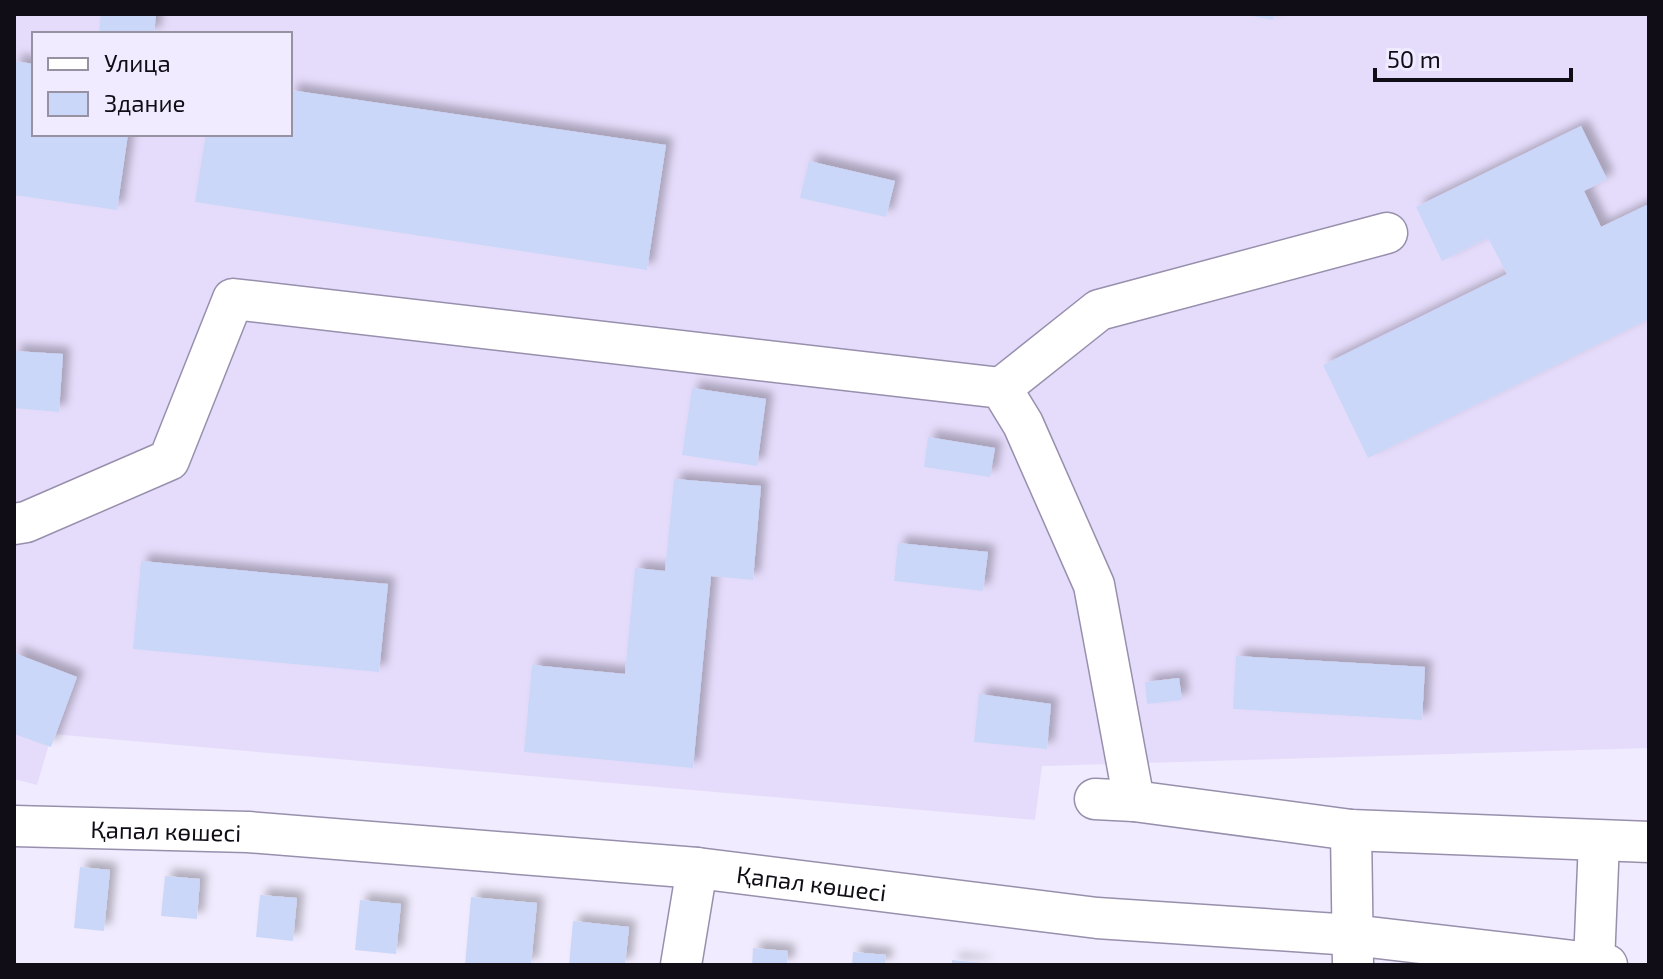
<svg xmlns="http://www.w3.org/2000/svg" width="1663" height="979" viewBox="0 0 1663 979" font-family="'Exo 2',sans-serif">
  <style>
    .built { fill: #e5dcfb; fill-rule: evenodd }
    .building { fill: #cbd7f8; filter: url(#shadow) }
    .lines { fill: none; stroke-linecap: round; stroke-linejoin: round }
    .minor-casing { stroke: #988fad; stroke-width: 43 }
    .minor { stroke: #fff; stroke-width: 40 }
    .labels { text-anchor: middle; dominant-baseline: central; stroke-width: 6; stroke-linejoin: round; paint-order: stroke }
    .street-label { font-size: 24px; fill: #100d17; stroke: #f0ebfe }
  </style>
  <defs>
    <filter id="shadow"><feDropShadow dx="7" dy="-7" stdDeviation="4" flood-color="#0004"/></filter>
  </defs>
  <rect width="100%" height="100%" fill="#f0ebfe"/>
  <path class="built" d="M14 14H1649V748L1042 766 1035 820 52 734 37 785 14 779ZM34 34H290V134H34Z"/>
  <path class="building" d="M101 14H156L154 34H99Z
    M1241 14H1274L1273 20Z
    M14 61 34 64V134H128L117 210 14 195Z
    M290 90 666 145 647 270 195 202 206 134H290Z
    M1581 126 1607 179 1584 191 1601 227 1649 204V319L1368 458 1323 365 1507 274 1488 238 1442 261 1416 207Z
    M809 161 895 181 886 217 800 198Z
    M14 351 63 354 59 412 14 408Z
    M692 388 766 399 757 466 682 455Z
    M928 437 995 448 990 477 924 467Z
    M674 479 761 486 753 580 711 576 693 768 524 752 532 665 625 674 635 568 665 571Z
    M898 543 988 552 983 591 894 581Z
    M141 561 388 584 379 672 133 649Z
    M14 653 77 677 51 747 14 734Z
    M1236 656 1425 667 1422 720 1233 709Z
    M1179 678 1182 700 1147 704 1145 682Z
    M979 694 1051 704 1047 749 974 742Z
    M80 867 110 870 104 931 74 928Z
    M165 876 200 879 197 919 161 916Z
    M260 895 297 898 293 941 256 937Z
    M471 897 537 903 531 965H465Z
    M360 900 401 904 396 954 355 950Z
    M573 921 629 927 625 965H569Z
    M753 948 788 951 787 965H752Z
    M853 952 886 955 885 965H852Z
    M952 960 983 963V965H952Z"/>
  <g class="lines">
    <g class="minor-casing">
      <g id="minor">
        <path d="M1001 388 1099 310 1387 233"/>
        <path d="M14 524 26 522 169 460 233 299 1001 388 1023 424 1094 585 1134 801"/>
        <path d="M1095 799 1134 801 1351 830 1649 842"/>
        <path id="s1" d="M14 826 248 832 697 868 1097 918 1352 935 1607 965"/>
        <path d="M1351 830 1353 965"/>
        <path d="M1594 963 1599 841"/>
        <path d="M681 965 697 868"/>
      </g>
    </g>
    <use href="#minor" class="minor"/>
  </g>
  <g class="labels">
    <g class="street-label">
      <text stroke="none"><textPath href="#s1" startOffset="152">Қапал көшесі</textPath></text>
      <text stroke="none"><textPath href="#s1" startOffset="800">Қапал көшесі</textPath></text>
    </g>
  </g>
  <rect width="1663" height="979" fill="none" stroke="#100d17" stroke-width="32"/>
  <rect x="32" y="32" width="260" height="104" fill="#f0ebfe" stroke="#9692a2" stroke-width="2"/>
  <rect x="48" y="58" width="40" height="12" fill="#ffffff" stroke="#9692a2" stroke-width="2"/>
  <text x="104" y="72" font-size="24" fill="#100d17">Улица</text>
  <rect x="48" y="92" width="40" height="24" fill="#cbd7f8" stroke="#9692a2" stroke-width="2"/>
  <text x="104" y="112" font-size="24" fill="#100d17">Здание</text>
  <path d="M1375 68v12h196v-12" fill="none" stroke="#100d17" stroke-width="4"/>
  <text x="1387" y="68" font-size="24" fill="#100d17" stroke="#f0ebfe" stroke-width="6" paint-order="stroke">50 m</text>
</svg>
